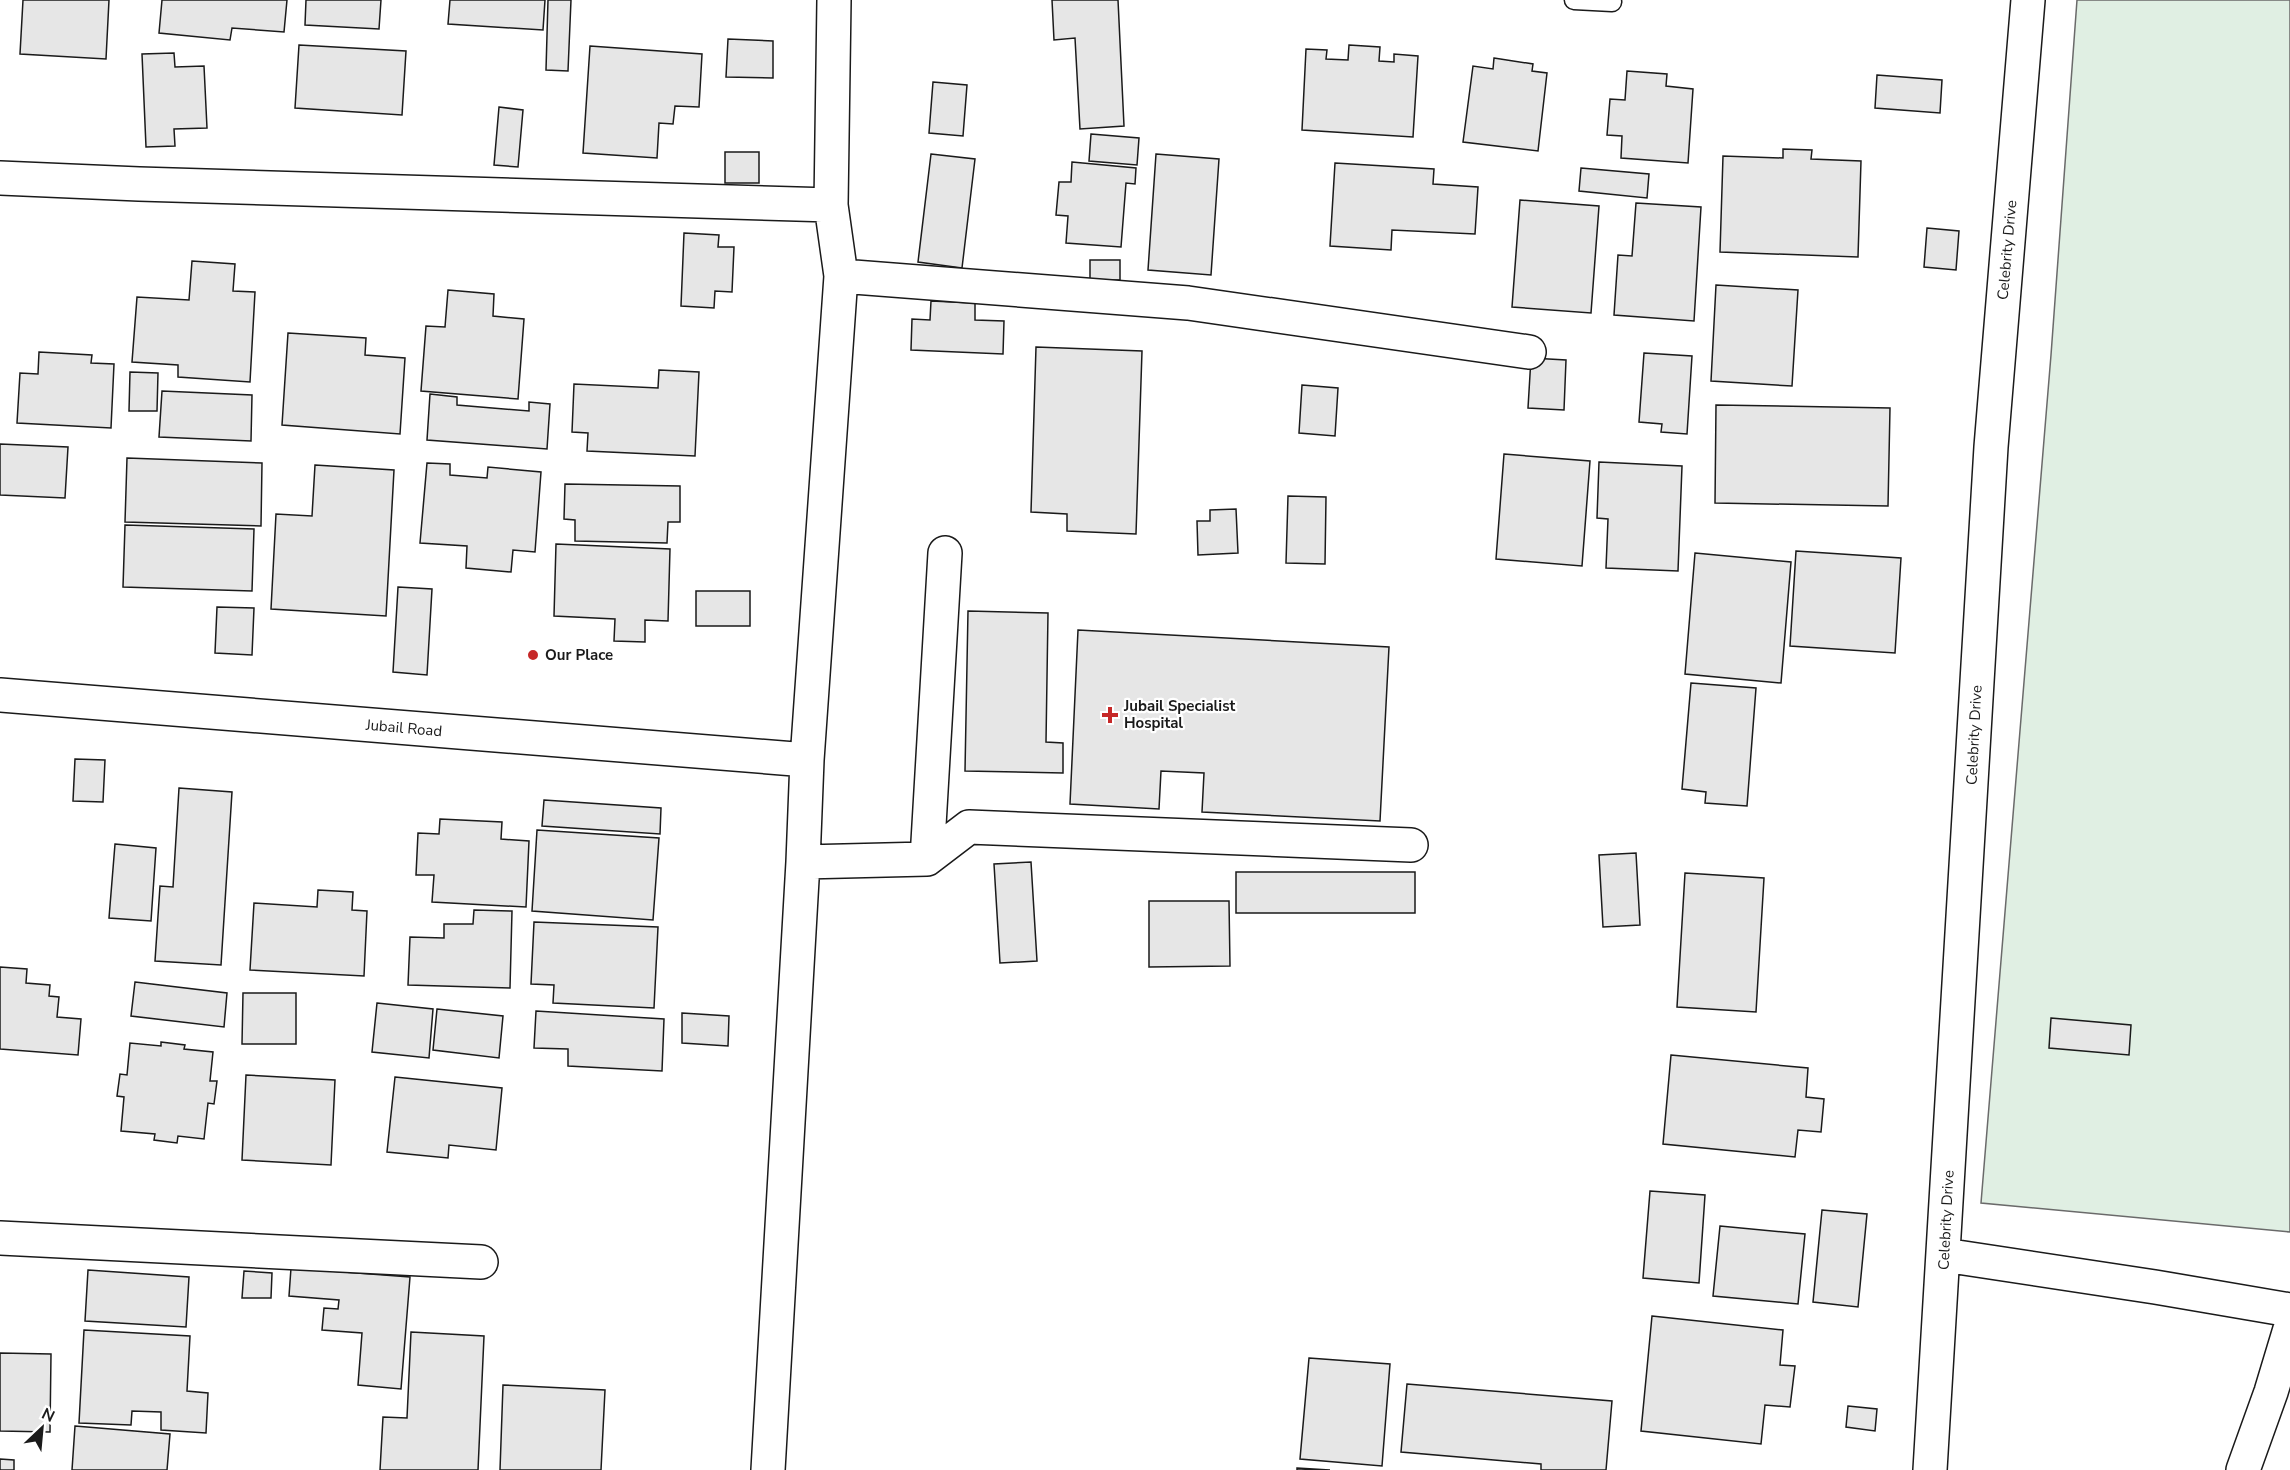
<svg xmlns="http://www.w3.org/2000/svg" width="2290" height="1470" viewBox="0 0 2290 1470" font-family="'Nunito Sans',sans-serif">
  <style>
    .green { fill: #e0efe3; stroke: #6a6a6a; stroke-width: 1.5 }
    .building { fill: #e6e6e6; stroke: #1a1a1a; stroke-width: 1.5 }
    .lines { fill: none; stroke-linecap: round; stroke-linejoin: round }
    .lane-casing { stroke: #1a1a1a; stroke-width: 21 }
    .street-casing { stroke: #1a1a1a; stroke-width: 36 }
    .lane { stroke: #fff; stroke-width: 18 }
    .street { stroke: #fff; stroke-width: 33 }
    .poi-dot { fill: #c62828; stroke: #fff; stroke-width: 2 }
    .labels { text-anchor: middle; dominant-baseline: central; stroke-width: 4.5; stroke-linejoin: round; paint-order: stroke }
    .street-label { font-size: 15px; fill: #1a1a1a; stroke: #fff }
    .poi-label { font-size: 15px; font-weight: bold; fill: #1a1a1a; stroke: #fff; text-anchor: start }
  </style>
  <rect width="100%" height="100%" fill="#fff"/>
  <path class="green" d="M2077 0H2290V1232L1981 1203 2051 355Z"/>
  <path class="building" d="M23 0H109L106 59 20 54Z
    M162 0H287L284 32 232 28 230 40 159 33Z
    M306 0H381L379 29 305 25Z
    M450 0H545L543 30 448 24Z
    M548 0H571L568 71 546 70Z
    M1052 0H1118L1124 126 1080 129 1075 38 1054 40Z
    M728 39 773 41V78L726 77Z
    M299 45 406 51 402 115 295 108Z
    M1349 45 1380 47 1379 61 1394 62V54L1418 56 1413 137 1302 130 1306 49 1327 50 1326 59 1348 60Z
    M590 46 702 54 699 107 675 106 673 124 659 123 657 158 583 153Z
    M174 53 175 67 204 66 207 128 174 129 175 146 146 147 142 54Z
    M1494 58 1533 64 1532 71 1547 73 1538 151 1463 142 1473 66 1493 69Z
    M1627 71 1667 74 1666 86 1693 89 1688 163 1621 158 1622 136 1607 135 1610 99 1625 100Z
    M1877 75 1942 80 1940 113 1875 108Z
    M933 82 967 85 963 136 929 133Z
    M499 107 523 110 518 167 494 165Z
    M1091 134 1139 138 1137 165 1089 161Z
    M1783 149 1812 150 1811 159 1861 161 1858 257 1720 252 1723 156 1783 158Z
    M725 152H759V183H725Z
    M931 154 975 159 962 268 918 262Z
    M1156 154 1219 159 1211 275 1148 270Z
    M1072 162 1136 168 1135 184 1126 183 1121 247 1066 243 1068 216 1056 215 1059 182H1071Z
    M1335 163 1434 169 1433 184 1478 187 1475 234 1392 230 1391 250 1330 246Z
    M1581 168 1649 174 1647 198 1579 191Z
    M1520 200 1599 206 1591 313 1512 307Z
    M1636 203 1701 207 1694 321 1614 315 1618 255 1632 256Z
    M1927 228 1959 231 1956 270 1924 267Z
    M684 233 719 235 718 247H734L732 292 715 291 714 308 681 306Z
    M1090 260H1120V280H1090Z
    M192 261 235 264 233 291 255 292 250 382 178 377V365L132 362 137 297 189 300Z
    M1716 285 1798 290 1792 386 1711 381Z
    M448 290 494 294 493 316 524 319 518 399 421 391 426 326 445 327Z
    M931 301 975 303V320L1004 321 1003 354 911 350 912 319 930 320Z
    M288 333 366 338 365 355 405 358 400 434 282 425Z
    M1036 347 1142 351 1136 534 1067 531V514L1031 512Z
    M39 352 92 355 91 363 114 364 111 428 17 423 20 373 38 374Z
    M1644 353 1692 356 1687 434 1661 432 1662 424 1639 422Z
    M1531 358 1566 360 1564 410 1528 408Z
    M659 370 699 372 695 456 587 451 588 433 572 432 574 384 658 388Z
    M130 372 158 373 157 411H129Z
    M1302 385 1338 388 1335 436 1299 433Z
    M162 391 252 395 251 441 159 437Z
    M430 394 457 397V405L529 411V402L550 404 547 449 427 440Z
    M1716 405 1890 408 1888 506 1715 503Z
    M0 444 68 447 65 498 0 495Z
    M1504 454 1590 461 1582 566 1496 559Z
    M127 458 262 463 261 526 125 522Z
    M1599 462 1682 466 1678 571 1606 568 1608 519 1597 518Z
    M427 463 450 464V475L487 478 488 467 541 472 535 552 513 550 511 572 466 568 467 546 420 543Z
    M315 465 394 470 386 616 271 609 276 514 312 516Z
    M565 484 680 486V522H668L667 543 575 541V520L564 519Z
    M1288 496 1326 497 1325 564 1286 563Z
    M1236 509 1238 553 1198 555 1197 521H1210V510Z
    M125 525 254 529 252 591 123 587Z
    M556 544 670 549 668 621 645 620V642L614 641 615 619 554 616Z
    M1796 551 1901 558 1895 653 1790 646Z
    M1695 553 1791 562 1781 683 1685 674Z
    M398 587 432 589 427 675 393 672Z
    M696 591H750V626H696Z
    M217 607 254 608 252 655 215 653Z
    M968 611 1048 613 1046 742 1063 743V773L965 771Z
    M1078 630 1389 647 1380 821 1202 812 1204 773 1161 771 1159 809 1070 804Z
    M1691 683 1756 688 1747 806 1705 803 1706 792 1682 789Z
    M75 759 105 760 103 802 73 801Z
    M179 788 232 792 221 965 155 961 160 886 173 887Z
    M544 800 661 808 660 834 542 826Z
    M440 819 502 822 501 839 529 841 526 907 432 902 434 875H416L418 833 439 834Z
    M537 830 659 838 653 920 532 911Z
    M115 844 156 848 151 921 109 918Z
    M1636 853 1640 925 1603 927 1599 855Z
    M1031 862 1037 961 1000 963 994 864Z
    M1236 872H1415V913H1236Z
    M1685 873 1764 878 1756 1012 1677 1007Z
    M318 890 353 892 352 910 367 911 364 976 250 970 254 903 317 907Z
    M1149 901H1229L1230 966 1149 967Z
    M474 910 512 911 510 988 408 985 410 937 444 938V924H473Z
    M534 922 658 927 654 1008 553 1003 554 985 531 984Z
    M0 967 27 969 26 983 50 985 49 996 59 997 57 1017 81 1019 78 1055 0 1049Z
    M135 982 227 993 224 1027 131 1016Z
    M243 993H296V1044H242Z
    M377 1003 433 1009 429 1058 372 1052Z
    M437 1009 503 1016 499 1058 433 1050Z
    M536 1011 664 1019 662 1071 568 1066V1049L534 1048Z
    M682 1013 729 1016 728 1046 682 1043Z
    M2051 1018 2131 1025 2129 1055 2049 1048Z
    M161 1042 185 1045 184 1049 213 1052 210 1081H217L214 1104 208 1103 204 1139 178 1136 177 1143 154 1140 155 1134 121 1131 124 1097 117 1096 120 1074 127 1075 130 1043 161 1046Z
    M1671 1055 1808 1068 1806 1097 1824 1099 1821 1132 1798 1130 1795 1157 1663 1144Z
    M246 1075 335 1080 331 1165 242 1160Z
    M395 1077 502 1088 496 1150 449 1145 448 1158 387 1152Z
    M1650 1191 1705 1195 1699 1283 1643 1278Z
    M1822 1210 1867 1214 1858 1307 1813 1302Z
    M1720 1226 1805 1234 1798 1304 1713 1296Z
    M291 1268 410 1277 401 1389 358 1385 362 1333 322 1330 324 1308 338 1309 339 1300 289 1296Z
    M88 1270 189 1277 186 1327 85 1321Z
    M244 1271 272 1273 271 1298H242Z
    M1652 1316 1783 1330 1780 1365 1795 1366 1790 1407 1765 1405 1761 1444 1641 1431Z
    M84 1330 190 1336 187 1391 208 1393 206 1433 161 1430V1412L132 1411 131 1425 79 1423Z
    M411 1332 484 1336 478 1470H380L383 1417 407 1418Z
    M0 1353 51 1354 50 1432 0 1431Z
    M1309 1358 1390 1364 1382 1466 1300 1459Z
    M1407 1384 1612 1401 1606 1470H1541V1464L1401 1452Z
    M503 1385 605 1390 601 1470H500Z
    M1848 1406 1877 1409 1875 1431 1846 1427Z
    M75 1426 170 1434 167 1470H72Z
    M0 1459 14 1460V1470H0Z
    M1297 1468 1330 1470H1297Z"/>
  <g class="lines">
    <g class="lane-casing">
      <path id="lane" d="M1574 0 1612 2"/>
    </g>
    <g class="street-casing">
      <path id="street" d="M0 178 139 184 831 205
        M841 276 1188 303 1529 352
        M0 695 807 760
        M927 859 945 553
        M803 862 927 859 969 827 1411 845
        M0 1238 481 1262
        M1944 1255 2155 1287 2290 1310
        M768 1470 803 862 807 760 841 276 831 205 834 0
        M1930 1470 1991 447 2028 0
        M2243 1470 2271 1392 2290 1329"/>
    </g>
    <use href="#lane" class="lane"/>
    <use href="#street" class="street"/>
  </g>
  <g class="poi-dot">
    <circle cx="533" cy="655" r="6"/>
    <path d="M1107 706h6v6h6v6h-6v6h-6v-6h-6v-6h6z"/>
  </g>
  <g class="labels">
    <g class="street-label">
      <text transform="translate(2007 250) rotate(-85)">Celebrity Drive</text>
      <text transform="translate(404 728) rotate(5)">Jubail Road</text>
      <text transform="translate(1974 735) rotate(-87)">Celebrity Drive</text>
      <text transform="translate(1946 1220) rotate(-87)">Celebrity Drive</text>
    </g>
    <g class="poi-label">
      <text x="545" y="655">Our Place</text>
      <text x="1124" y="706">Jubail Specialist<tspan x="1124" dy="17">Hospital</tspan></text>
    </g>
  </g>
  <g transform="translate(42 1428) rotate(26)" stroke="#ffffff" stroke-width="4.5" paint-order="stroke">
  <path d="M0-4.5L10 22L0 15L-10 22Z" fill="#1a1a1a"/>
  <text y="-9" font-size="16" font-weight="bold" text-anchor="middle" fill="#1a1a1a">N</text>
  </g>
</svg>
